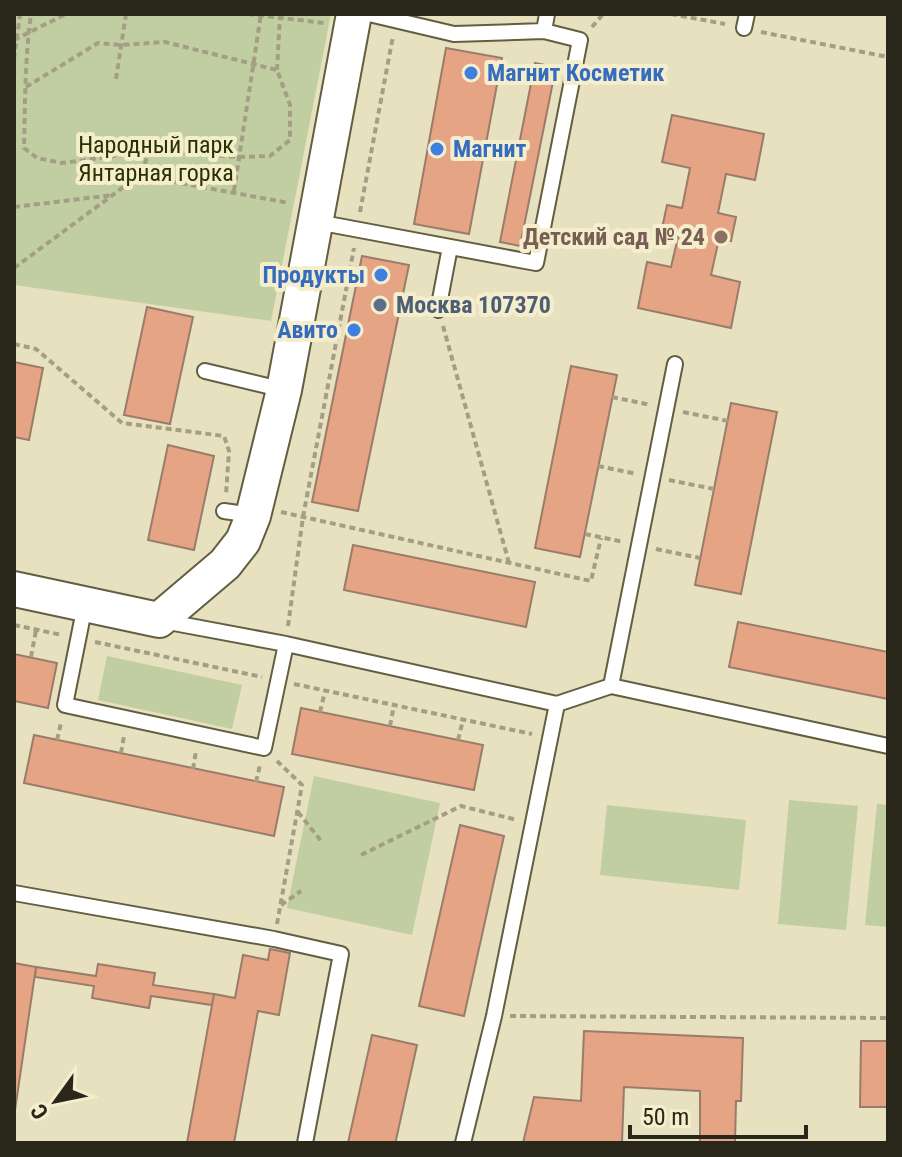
<svg xmlns="http://www.w3.org/2000/svg" width="902" height="1157" viewBox="0 0 902 1157" font-family="'Roboto Condensed',sans-serif">
  <style>
    .green { fill: #c1cea2 }
    .building { fill: #e5a483; stroke: #9a7c6c; stroke-width: 2 }
    .lines { fill: none; stroke-linecap: round; stroke-linejoin: round }
    .service-casing { stroke: #635e40; stroke-width: 18 }
    .tertiary-casing { stroke: #635e40; stroke-width: 38 }
    .path { stroke: #a39e84; stroke-width: 4; stroke-dasharray: 6 4; stroke-linecap: butt }
    .service { stroke: #fff; stroke-width: 14 }
    .tertiary { stroke: #fff; stroke-width: 34 }
    .shop-dot { fill: #3f7fe0; stroke: #f4eecd; stroke-width: 3 }
    .education-dot { fill: #8d6e63; stroke: #f4eecd; stroke-width: 3 }
    .service-dot { fill: #5c6f8a; stroke: #f4eecd; stroke-width: 3 }
    .labels { text-anchor: middle; dominant-baseline: central; stroke-width: 8; stroke-linejoin: round; paint-order: stroke }
    .shop-label { font-size: 24px; font-weight: bold; fill: #366cbe; stroke: #f4eecd; text-anchor: start }
    .park-label { font-size: 24px; fill: #283200; stroke: #f4eecd }
    .education-label { font-size: 24px; font-weight: bold; fill: #785e54; stroke: #f4eecd; text-anchor: end }
    .service-label { font-size: 24px; font-weight: bold; fill: #4e5e75; stroke: #f4eecd; text-anchor: start }
  </style>
  <rect width="100%" height="100%" fill="#e7e1c0"/>
  <path class="green" d="M14 14H331L271 321 14 285Z
    M107 656 242 685 232 729 98 700Z
    M314 776 440 803 412 935 287 908Z
    M789 800 858 806 846 930 778 924Z
    M877 804 888 805V927L865 925Z
    M607 805 746 820 739 890 600 875Z"/>
  <path class="building" d="M446 48 502 58 469 234 414 224Z
    M535 63 556 67 520 246 500 242Z
    M672 115 764 134 755 180 726 174 718 213 736 217 731 241 719 239 711 275 740 282 731 328 638 308 647 262 671 267 678 237 661 233 667 205 682 208 690 168 662 162Z
    M362 256 409 265 358 511 312 502Z
    M147 307 193 317 170 424 124 415Z
    M14 362 43 368 29 440 14 437Z
    M571 366 617 375 580 557 535 548Z
    M731 403 777 412 741 594 695 585Z
    M168 445 214 456 194 550 148 540Z
    M353 545 535 582 526 627 344 590Z
    M738 622 888 652V699L729 667Z
    M14 654 57 663 48 708 14 701Z
    M301 708 483 745 474 790 292 754Z
    M34 735 284 787 274 836 24 783Z
    M460 825 504 836 464 1016 419 1006Z
    M270 949 290 953 279 1015 258 1011 234 1143H187L214 994 235 998 243 955 268 960Z
    M14 963 36 967 14 1117Z
    M98 964 155 973 153 985 214 994 212 1005 151 996 149 1008 92 998 94 986 35 977 36 967 96 976Z
    M584 1031 743 1038 741 1101H736L735 1143H700V1091L624 1087 622 1143H523L534 1097 581 1101Z
    M372 1035 417 1045 396 1140 395 1143H348Z
    M861 1041H888V1107H860Z"/>
  <g class="lines">
    <g class="service-casing">
      <path id="service" d="M369 14 454 34 544 31
        M744 28 747 14
        M317 222 536 263 580 40 544 31 547 14
        M438 310 450 247
        M205 371 284 390
        M224 511 252 515
        M85 605 65 705 264 748 286 644
        M163 621 286 644 557 704 611 686 888 746
        M611 686 675 364
        M14 893 274 939 341 954 305 1143
        M463 1143 494 1016 557 704"/>
    </g>
    <g class="tertiary-casing">
      <path id="tertiary" d="M14 589 159 620 225 564 243 541 253 516 284 390 354 14"/>
    </g>
    <path class="path" d="M248 14 324 23
      M671 14 725 24
      M592 27 603 14
      M761 32 888 57
      M14 40 66 14
      M14 59 20 14
      M277 70 280 14
      M116 79 126 14
      M26 87 98 43 121 45 165 42 277 70 290 105V140L270 156 239 157 153 151 62 163 37 158 24 148C25 104 25 58 31 14
      M142 176 289 203
      M234 191 261 14
      M14 207 113 195
      M360 212 393 36
      M14 268 133 180 142 176 148 152
      M443 326 509 563
      M14 344 36 349 122 423 224 436 229 451 226 494
      M612 397 651 405
      M683 412 728 421
      M598 466 637 474
      M669 480 714 489
      M281 512 591 581 601 538
      M585 534 624 542
      M656 549 700 558
      M14 625 62 635
      M288 626 303 517 354 248
      M95 642 262 677
      M31 657 36 630
      M294 684 532 734
      M320 712 325 691
      M390 726 394 705
      M57 740 61 723
      M458 740 463 720
      M121 753 124 736
      M193 769 196 751
      M256 782 260 765
      M298 812 321 841
      M361 855 461 806 517 820
      M281 905 301 891
      M277 924 302 785 277 761
      M510 1016 888 1018"/>
    <use href="#service" class="service"/>
    <use href="#tertiary" class="tertiary"/>
  </g>
  <g class="shop-dot">
    <circle cx="471" cy="73" r="8"/>
    <circle cx="437" cy="149" r="8"/>
    <circle cx="381" cy="275" r="8"/>
    <circle cx="354" cy="330" r="8"/>
  </g>
  <circle class="education-dot" cx="721" cy="237" r="8"/>
  <circle class="service-dot" cx="380" cy="305" r="8"/>
  <g class="labels">
    <g class="shop-label">
      <text x="487" y="73">Магнит Косметик</text>
      <text x="453" y="149">Магнит</text>
      <text x="365" y="275" text-anchor="end">Продукты</text>
      <text x="338" y="330" text-anchor="end">Авито</text>
    </g>
    <g class="park-label">
      <text x="156" y="145">Народный парк<tspan x="156" dy="28">Янтарная горка</tspan></text>
    </g>
    <g class="education-label">
      <text x="705" y="237">Детский сад № 24</text>
    </g>
    <g class="service-label">
      <text x="396" y="305">Москва 107370</text>
    </g>
  </g>
  <rect width="902" height="1157" fill="none" stroke="#29261a" stroke-width="32"/>
  <g transform="translate(56 1101) rotate(237)" stroke="#f4eecd" stroke-width="6" paint-order="stroke">
  <path d="M0-6L14 30L0 20L-14 30Z" fill="#29261a"/>
  <text y="-12" font-size="22" font-weight="bold" text-anchor="middle" fill="#29261a">С</text>
  </g>
  <path d="M630 1125v12h176v-12" fill="none" stroke="#29261a" stroke-width="4"/>
  <text x="642" y="1125" font-size="24" fill="#29261a" stroke="#f4eecd" stroke-width="6" paint-order="stroke">50 m</text>
</svg>
